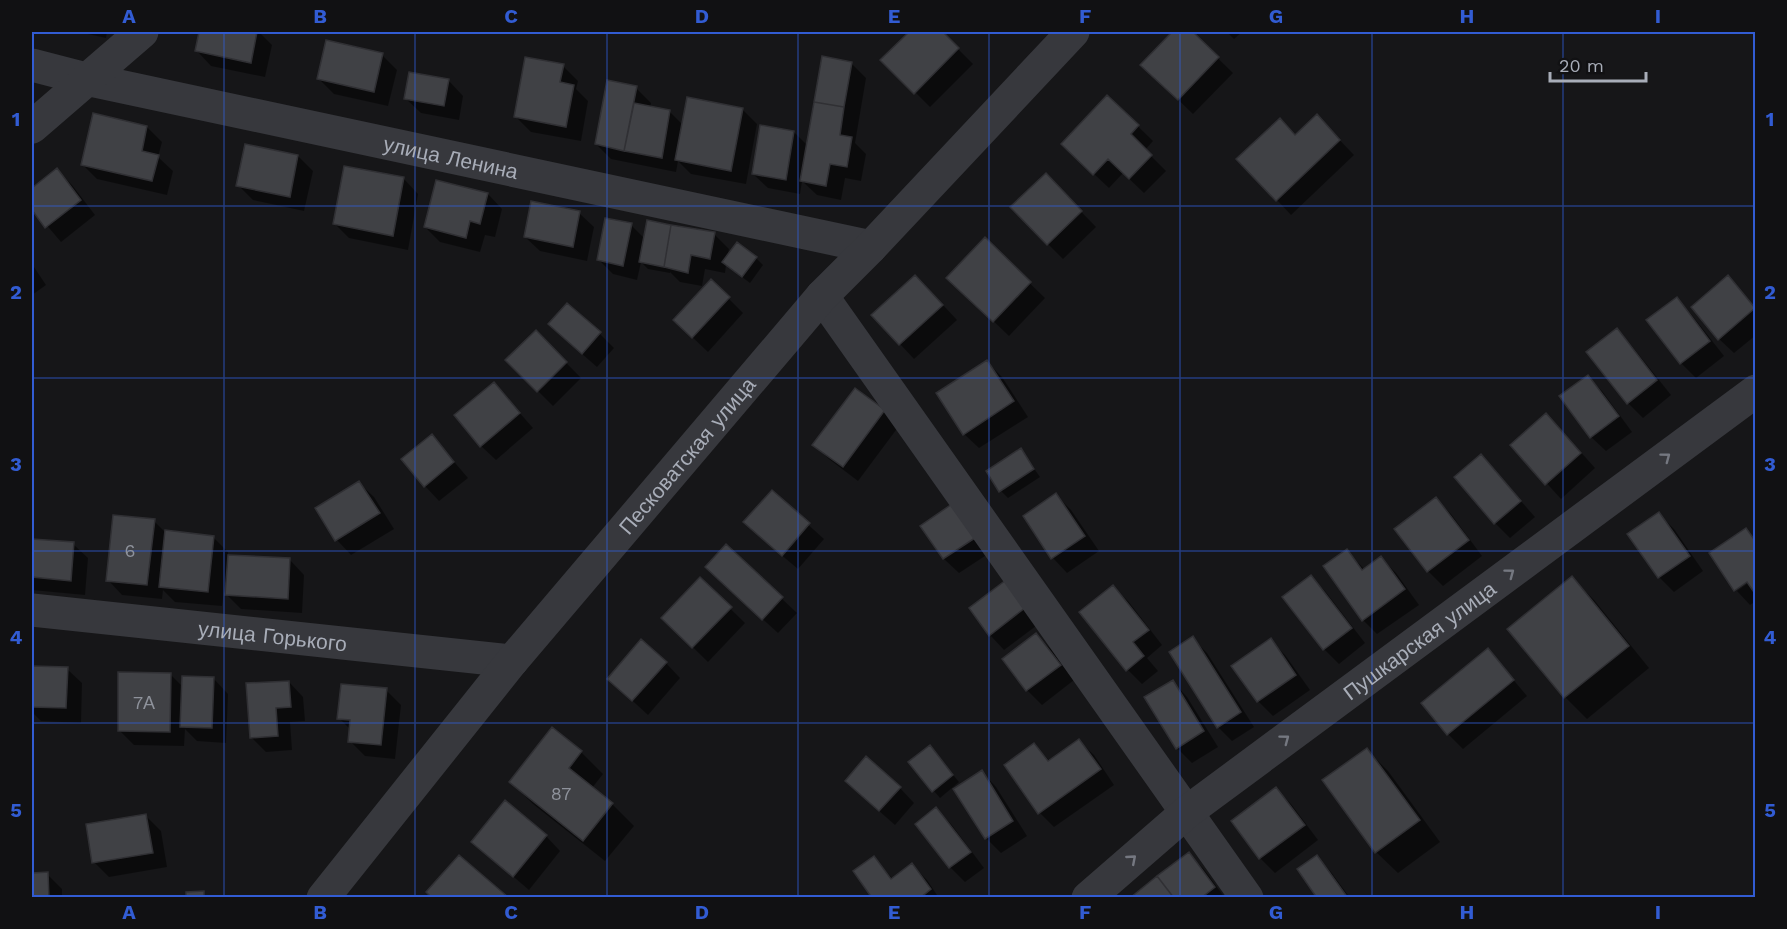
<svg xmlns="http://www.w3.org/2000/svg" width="1787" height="929" viewBox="0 0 1787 929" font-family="'Work Sans',sans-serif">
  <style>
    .shadow { fill: #0007 }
    .building { fill: #404145; stroke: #303034; stroke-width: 1.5 }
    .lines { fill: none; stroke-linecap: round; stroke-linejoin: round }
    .street { stroke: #37383d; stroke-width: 33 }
    .oneway { stroke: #757881 }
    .grid { fill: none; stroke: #325cd3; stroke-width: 1.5; stroke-opacity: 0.55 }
    .labels { text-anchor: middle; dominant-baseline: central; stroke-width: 6; stroke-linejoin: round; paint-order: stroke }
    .number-label { font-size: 18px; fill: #8e929b }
    .street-label { font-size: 21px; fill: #a8adb8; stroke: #111113 }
    .neatline { fill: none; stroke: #325cd3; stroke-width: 2 }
    .grid-label { font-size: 20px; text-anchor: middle; font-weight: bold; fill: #325cd3 }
  </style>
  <rect width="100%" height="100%" fill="#161618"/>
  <path class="shadow" d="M79 32H107L106 38Z
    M201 32H259L272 45 265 77 211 66 197 51Z
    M911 32H941L973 64 930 107 883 60Z
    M1174 32H1191L1233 73 1193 114 1142 65Z
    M1227 32H1242L1234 39Z
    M382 55 397 70 388 106 334 94 319 79Z
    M851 63 866 78 855 143 866 154 861 181 845 178 841 200 817 195 802 181 800 194 768 188 753 174 794 132 808 146Z
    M563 66 578 81 576 89 588 101 581 141 531 132 516 117Z
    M449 81 463 96 459 120 421 113 406 99Z
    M636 88 651 103 650 108 670 112 683 125 742 109 757 124 746 184 691 174 678 161 676 172 611 159 596 144Z
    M1108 97 1153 141 1145 150 1166 171 1144 193 1123 173 1109 188 1078 159Z
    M147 127 162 142 158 157 173 171 167 195 97 179 82 164Z
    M1331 131 1354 155 1291 215 1277 200 1296 136Z
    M298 156 313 171 304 211 253 200 238 185Z
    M57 170 72 185 95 215 61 242 32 208V190Z
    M404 179 418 194 408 250 349 238 334 223Z
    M437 182 488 194 502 209 495 237 485 235 480 252 440 242 425 227Z
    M1060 190 1096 227 1063 259 1048 244Z
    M579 213 594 227 587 261 540 251 525 237Z
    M631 225 645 239 714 234 729 249 727 257 756 258 763 265 750 283 726 265 725 273 705 269 702 286 680 282 670 272V273L648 269 641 262 637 280 613 274 598 259Z
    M985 240 1045 298 1009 336 963 292Z
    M32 264 46 285 32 295Z
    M1728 277 1756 308V335L1734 353 1719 339Z
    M711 281 743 313 708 352 690 335Z
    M930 291 957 320 914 359 873 315Z
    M1676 299 1691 314 1724 356 1696 378 1681 363Z
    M1617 330 1631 345 1671 395 1643 418 1628 403Z
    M536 332 581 378 553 406 507 360Z
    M600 334 614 348 597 367 565 339Z
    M987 362 1002 377 1028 417 979 448 964 434Z
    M1588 377 1602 391 1632 432 1606 451 1591 437Z
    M494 384 533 428 496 460 481 446Z
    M884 412 899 426 858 481 829 459 814 444Z
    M1561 430 1595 468 1561 499 1512 445Z
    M432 436 468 478 439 501 425 486Z
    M1021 450 1040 477 1008 498 1001 491Z
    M1481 456 1535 517 1510 538 1495 523Z
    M359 483 374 497 394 529 351 555 337 540 317 509Z
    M772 492 824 539 798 569 760 537Z
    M1056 495 1071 510 1099 551 1067 573 1053 558Z
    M1436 499 1451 514 1482 556 1443 586 1428 571Z
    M1659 514 1674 529 1703 571 1674 592 1659 577Z
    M154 521 165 532 213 537 228 552V556L290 560 304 575 302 613 241 609 224 592 222 606 175 602 163 590 162 599 122 595 108 580Z
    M967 521 988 554 959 573 944 559 922 526Z
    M1746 530 1756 540V601L1750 605 1737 591 1754 579 1753 577 1736 588V591L1711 554Z
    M32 540 73 544 88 558 85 595 32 590Z
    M726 546 797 613 778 633 722 582Z
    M1347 551 1365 570 1381 558 1396 573 1419 605 1377 634 1363 620Z
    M1311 577 1325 591 1365 643 1339 664 1324 649 1284 597Z
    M1572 578 1594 600 1649 668 1587 719 1565 697 1510 629Z
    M700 579 745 623 708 662 663 618Z
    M1006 582 1040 623 1004 650 990 635Z
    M1113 587 1128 601 1162 645 1147 658 1158 671 1142 684 1127 669Z
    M1036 635 1051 649 1074 680 1042 705 1027 690 1004 659Z
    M1192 638 1207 653 1254 727 1232 741 1218 727Z
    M1270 640 1285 655 1310 690 1273 716 1258 701 1233 666Z
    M1488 650 1527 696 1463 749 1448 734Z
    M666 663 680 678 648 715 624 693Z
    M32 667 67 669 82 683 81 723 41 721 32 712Z
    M170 674 183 687 214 679 228 694 226 743 197 741 185 729 184 746 134 745 119 730Z
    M289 682 303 697 305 721 290 722 292 750 266 752 251 737Z
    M1173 682 1187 697 1218 747 1192 763 1177 748Z
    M386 690 401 705 395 759 365 756 350 741 351 730 339 718Z
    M1079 741 1094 755 1114 785 1054 827 1040 813 1034 745 1050 761Z
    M1367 750 1388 771 1440 842 1398 873 1376 852Z
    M581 752 603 774 592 788 612 804 634 826 605 861 533 804 511 782Z
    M936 754 959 782 940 798 910 763Z
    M982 772 996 787 1027 836 1001 853 986 838Z
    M900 788 914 803 895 825 862 796Z
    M1276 789 1291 804 1318 840 1275 873 1260 858Z
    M936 809 951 824 984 868 965 882 950 867 917 824Z
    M146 816 161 831 167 867 109 877 94 862Z
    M546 836 560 851 529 890 473 842Z
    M1188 854 1203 868 1225 898H1132Z
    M1317 857 1331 872 1350 898H1319Z
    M874 858 893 879 912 865 927 880 939 898H874Z
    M47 874 62 889V898H32V875Z"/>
  <path class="building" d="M199 32H257L251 63 195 51Z
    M909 32H943L959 48 914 94 880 60Z
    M1172 32H1193L1219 57 1178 100 1140 65Z
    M326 40 383 53 374 92 317 79Z
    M822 56 852 62 844 107 814 102Z
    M525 57 564 64 560 82 574 85 566 127 514 117Z
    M409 72 449 79 444 106 404 99Z
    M607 80 637 86 624 151 595 144Z
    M1107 95 1139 125 1131 134 1152 155 1129 179 1108 159 1093 175 1061 144Z
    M687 97 743 108 731 171 675 160Z
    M814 102 844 107 840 135 852 137 847 167 830 164 826 186 800 181Z
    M634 103 670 110 662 158 624 151Z
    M93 113 147 126 142 151 159 155 152 181 81 165Z
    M1317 114 1340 140 1276 201 1236 159 1280 118 1295 135Z
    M760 125 794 131 786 180 752 174Z
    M245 144 298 155 290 197 236 186Z
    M344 166 404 177 393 236 333 224Z
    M57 168 81 200 45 228 32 210V188Z
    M1046 173 1082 211 1047 245 1010 207Z
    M436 180 488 193 480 224 470 221 466 238 424 227Z
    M531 201 580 211 573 247 524 237Z
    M605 218 632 223 623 266 597 260Z
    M647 220 671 225 664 267 639 262Z
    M671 225 715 232 710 259 691 255 688 273 664 267Z
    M985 237 1031 282 993 322 946 278Z
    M737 242 757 257 742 277 722 262Z
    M915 275 943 305 899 345 871 315Z
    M1728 275 1755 308 1718 340 1691 307Z
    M711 279 730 297 692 338 673 320Z
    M1677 297 1710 341 1680 364 1646 320Z
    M567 303 601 332 582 354 548 324Z
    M1617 328 1657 380 1627 404 1586 352Z
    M536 330 567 362 537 392 505 360Z
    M987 360 1014 401 963 435 936 393Z
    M1588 375 1619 416 1590 438 1559 396Z
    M494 382 520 413 480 447 454 415Z
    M855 388 885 410 843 467 812 445Z
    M1546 413 1581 453 1545 485 1510 445Z
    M432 434 454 462 424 487 401 459Z
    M1021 448 1034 469 999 492 986 471Z
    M1481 454 1521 501 1494 524 1454 477Z
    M359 481 380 513 335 541 315 508Z
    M772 490 810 523 782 556 743 522Z
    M1056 493 1085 536 1051 559 1023 516Z
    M1436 497 1469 540 1427 572 1394 529Z
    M952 504 975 538 943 559 920 526Z
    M1659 512 1690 556 1658 578 1627 534Z
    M113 515 155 519 147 585 106 581Z
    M1746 528 1756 542V595L1747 582 1734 591 1709 553Z
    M165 530 214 536 208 592 159 587Z
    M32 539 74 542 71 581 32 577Z
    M726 544 783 597 762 620 705 567Z
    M1347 549 1362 570 1381 556 1405 589 1362 621 1323 566Z
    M228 555 290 558 288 599 225 595Z
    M1311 575 1352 628 1323 650 1282 597Z
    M1572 576 1629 646 1564 698 1507 629Z
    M700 577 732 607 692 648 661 618Z
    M1006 580 1026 607 989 636 969 608Z
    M1113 585 1149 630 1133 642 1144 656 1126 671 1079 612Z
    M1036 633 1061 665 1026 691 1002 659Z
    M1193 636 1241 712 1217 728 1169 652Z
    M1271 638 1296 675 1257 702 1231 666Z
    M641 639 667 662 632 701 607 679Z
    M1488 648 1514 680 1447 735 1421 703Z
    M32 666 68 667 66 708 32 707Z
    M118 672 171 673 170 732 118 731Z
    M182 676 214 677 212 728 180 727Z
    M1173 680 1204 731 1176 749 1144 697Z
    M289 681 291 707 276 708 278 736 250 738 246 683Z
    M341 684 387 688 381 745 348 742 350 720 337 719Z
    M552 727 582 751 569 768 613 803 583 841 509 782Z
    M1079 739 1101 769 1038 814 1004 765 1034 743 1048 761Z
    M930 745 953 775 932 792 908 762Z
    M1367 748 1420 820 1375 853 1322 780Z
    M866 756 901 787 879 811 845 781Z
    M982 770 1013 821 985 839 953 789Z
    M1276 787 1305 825 1259 859 1231 821Z
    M505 800 547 835 513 877 471 842Z
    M936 807 971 852 949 868 915 824Z
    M146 814 153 853 92 863 86 824Z
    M1189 852 1215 887 1201 898H1174L1157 876Z
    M459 855 508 897V898H432L426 892Z
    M1317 855 1348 898H1317L1297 869Z
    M874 856 891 879 912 863 931 889 920 898H872L853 871Z
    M48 872 49 898H32V873Z
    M1157 876 1174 898H1130Z
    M204 891V898H186V892Z"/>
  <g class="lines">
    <g class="street">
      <path id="s1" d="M32 65 86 79 871 247"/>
      <path d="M32 127 142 32"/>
      <path d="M822 296 1247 898"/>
      <path id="s2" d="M32 610 512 661"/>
      <path id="s3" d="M323 898 512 661 822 296 871 247 1073 32"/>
      <path id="s4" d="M1088 898 1187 812 1756 391"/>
    </g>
  </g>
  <defs><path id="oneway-chevron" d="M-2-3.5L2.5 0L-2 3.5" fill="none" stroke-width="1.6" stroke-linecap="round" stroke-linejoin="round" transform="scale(1.5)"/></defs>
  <g class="oneway">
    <use href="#oneway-chevron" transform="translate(1666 457) rotate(-37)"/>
    <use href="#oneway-chevron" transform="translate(1510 573) rotate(-37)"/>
    <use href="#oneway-chevron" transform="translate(1285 739) rotate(-37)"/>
    <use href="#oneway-chevron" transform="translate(1132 859) rotate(-41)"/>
  </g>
  <path class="grid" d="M224 32V898M415 32V898M607 32V898M798 32V898M989 32V898M1180 32V898M1372 32V898M1563 32V898M32 206H1756M32 378H1756M32 551H1756M32 723H1756"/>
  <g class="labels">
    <g class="number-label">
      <text x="130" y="550">6</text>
      <text x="144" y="702">7А</text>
      <text x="561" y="793">87</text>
    </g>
    <g class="street-label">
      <text stroke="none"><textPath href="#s1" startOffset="429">улица Ленина</textPath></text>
      <text stroke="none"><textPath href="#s3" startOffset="573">Песковатская улица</textPath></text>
      <text stroke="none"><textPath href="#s2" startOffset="242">улица Горького</textPath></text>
      <text stroke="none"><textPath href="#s4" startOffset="420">Пушкарская улица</textPath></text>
    </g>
  </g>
  <rect width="1787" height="929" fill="none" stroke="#111113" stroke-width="66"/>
  <path d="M1550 72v9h96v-9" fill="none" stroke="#a8adb8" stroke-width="3"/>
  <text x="1559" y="72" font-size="18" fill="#a8adb8" stroke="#111113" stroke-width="4.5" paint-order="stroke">20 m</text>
  <rect x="33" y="33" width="1721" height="863" class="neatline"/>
  <g class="grid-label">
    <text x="129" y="23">A</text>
    <text x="320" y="23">B</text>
    <text x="511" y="23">C</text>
    <text x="702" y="23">D</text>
    <text x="894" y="23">E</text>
    <text x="1085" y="23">F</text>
    <text x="1276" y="23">G</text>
    <text x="1467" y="23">H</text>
    <text x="1658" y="23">I</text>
    <text x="16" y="126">1</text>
    <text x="1770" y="126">1</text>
    <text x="16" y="299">2</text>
    <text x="1770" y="299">2</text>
    <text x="16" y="471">3</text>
    <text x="1770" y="471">3</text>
    <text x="16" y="644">4</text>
    <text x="1770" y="644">4</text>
    <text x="16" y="817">5</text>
    <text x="1770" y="817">5</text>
    <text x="129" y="919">A</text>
    <text x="320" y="919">B</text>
    <text x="511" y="919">C</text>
    <text x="702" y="919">D</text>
    <text x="894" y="919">E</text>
    <text x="1085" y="919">F</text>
    <text x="1276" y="919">G</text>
    <text x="1467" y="919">H</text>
    <text x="1658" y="919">I</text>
  </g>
</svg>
